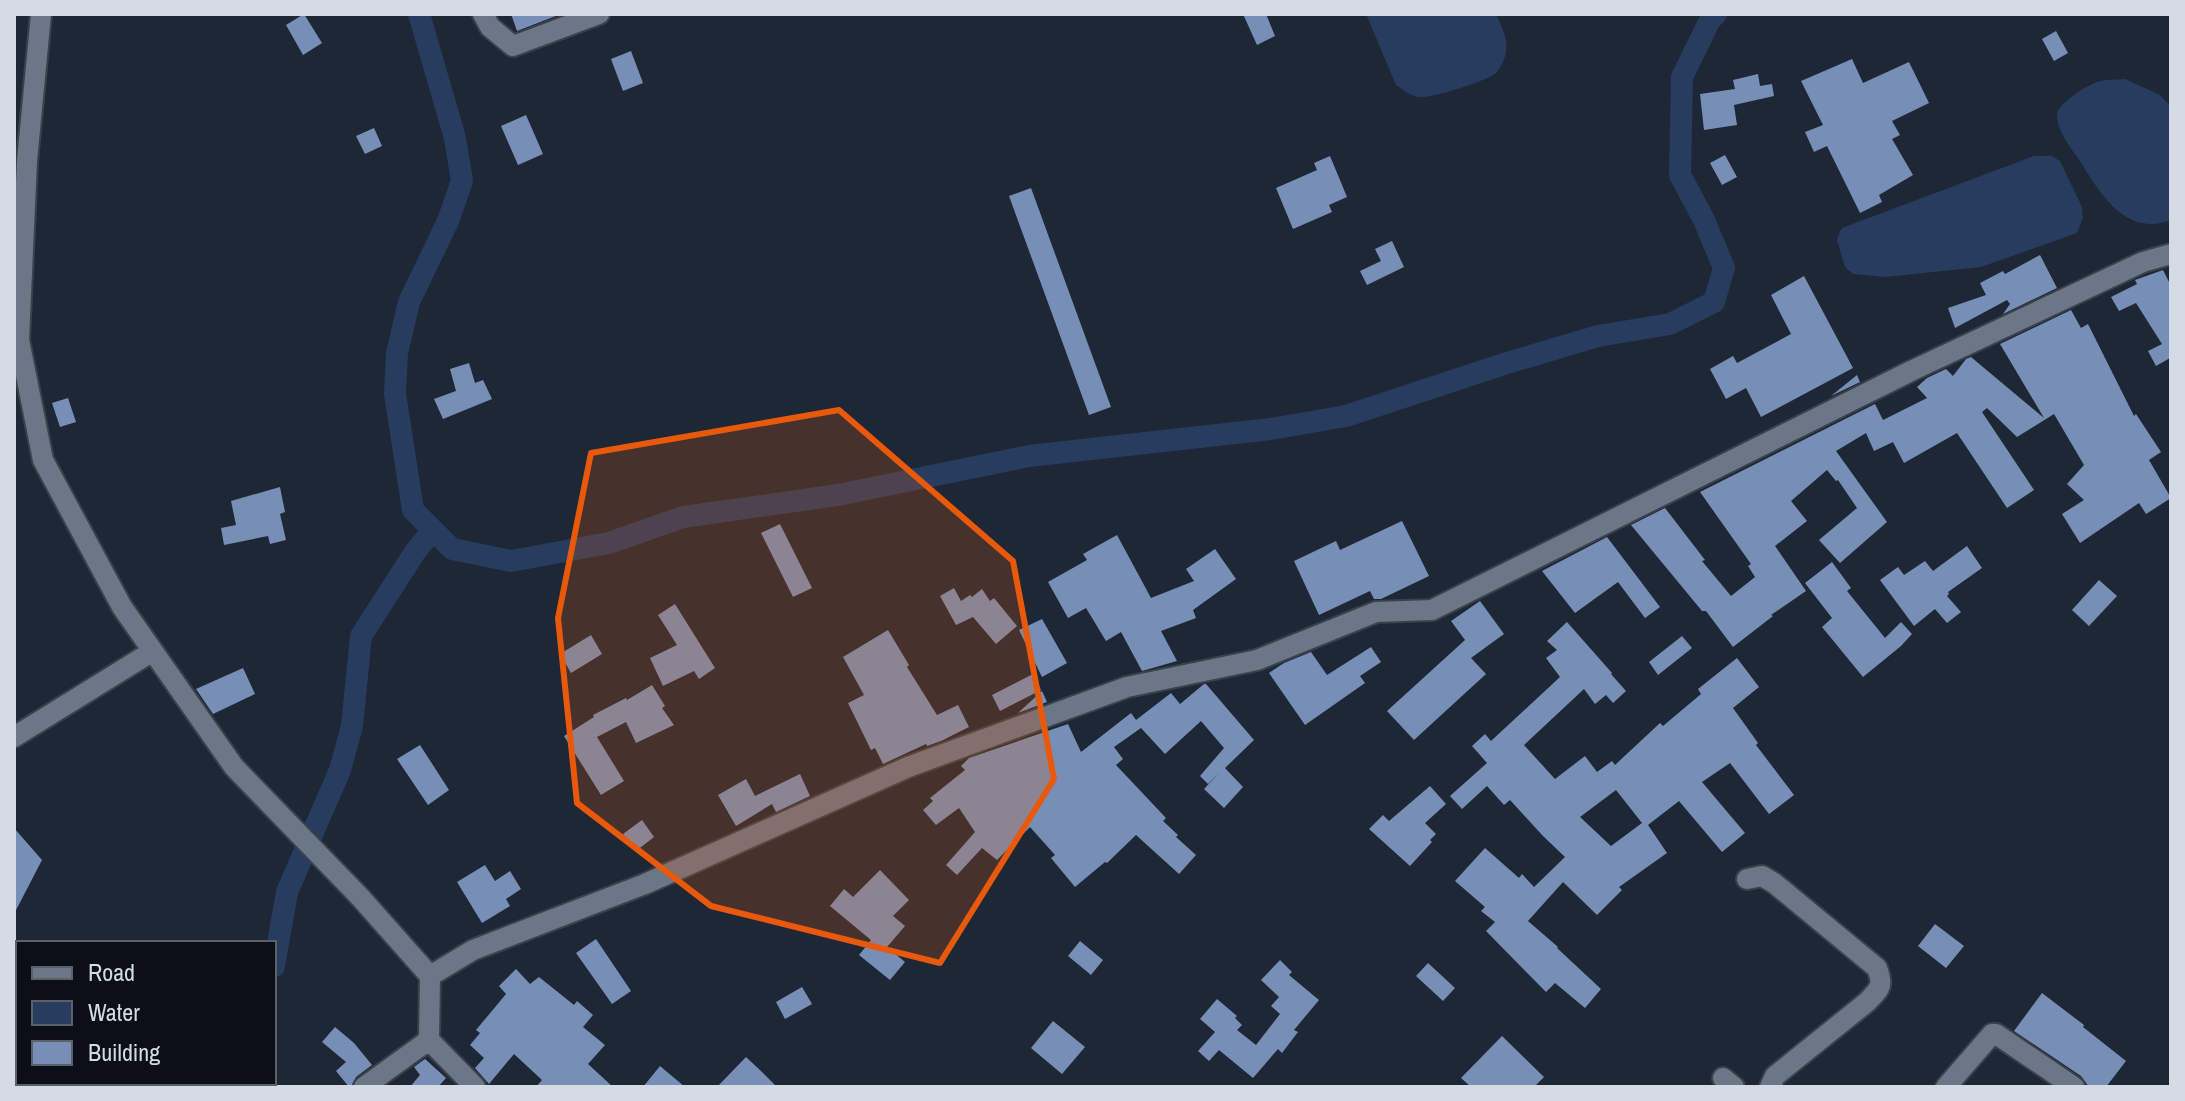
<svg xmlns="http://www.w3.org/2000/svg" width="2185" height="1101" viewBox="0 0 2185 1101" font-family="'Archivo Narrow',sans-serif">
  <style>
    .water { fill: #273c5e }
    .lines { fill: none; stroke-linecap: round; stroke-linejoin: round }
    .canal { stroke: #273c5e; stroke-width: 22 }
    .building { fill: #778fb6; fill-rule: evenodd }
    .street-casing { stroke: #39414c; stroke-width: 24 }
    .street { stroke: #6b7687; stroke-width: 20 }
    .marked { fill: #e8590c; fill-opacity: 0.2; stroke: #e8590c; stroke-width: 6; stroke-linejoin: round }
  </style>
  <rect width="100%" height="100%" fill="#1e2735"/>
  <path class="water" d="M1366 14H1496C1501 25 1508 38 1506 50 1506 57 1501 68 1496 73 1487 81 1430 99 1418 97 1410 95 1403 90 1396 85Z
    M2125 79 2160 95 2171 107V220C2124 238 2099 191 2078 158 2070 147 2056 129 2057 114 2059 102 2089 84 2100 81 2108 79 2117 80 2125 79Z
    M2034 156H2052L2060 161 2082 207 2083 218 2077 233 1981 267 1886 277 1853 274 1845 267 1837 240 1840 231 1842 228Z"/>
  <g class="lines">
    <path class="canal" d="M419 14 455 138 462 181 448 221 409 302 397 353 395 394 413 510 452 549 511 561 609 543 683 517 838 495 1029 456 1271 429 1346 416 1507 363 1598 336 1670 324 1714 302 1724 268 1704 220 1680 175 1682 77 1710 20 1716 14
      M274 966 287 892 340 770 352 726 361 636 415 552 433 530
      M226 1087 227 1083"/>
  </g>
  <path class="building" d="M304 14 322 43 303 55 286 25Z
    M511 14H561L517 31Z
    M1243 14H1266L1275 36 1257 45Z
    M2056 31 2068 53 2054 61 2042 39Z
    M631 51 643 83 623 91 611 59Z
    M1852 59 1863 83 1909 62 1929 103 1892 121 1900 135 1892 139 1913 175 1879 195 1882 202 1860 213 1827 146 1814 152 1805 132 1823 125 1801 81Z
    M1758 74 1760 86 1772 84 1774 96 1734 105 1737 125 1704 130 1700 94 1735 89 1733 80Z
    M526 115 543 154 518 165 501 126Z
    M374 128 382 146 365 154 356 136Z
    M1725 155 1737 177 1722 185 1710 163Z
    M1330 156 1347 197 1329 205 1332 212 1293 229 1276 188 1317 170 1314 163Z
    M1031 188 1111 407 1089 415 1009 196Z
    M1392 241 1404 267 1367 285 1360 271 1381 261 1375 249Z
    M2040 255 2057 288 2003 314 2010 304 2007 300 1955 328 1948 308 1986 295 1980 283 2003 271 2005 274Z
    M2163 270 2171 286V359L2170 358 2156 366 2148 351 2162 344 2136 303 2119 311 2111 297 2137 284 2135 280Z
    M1804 276 1853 368 1761 417 1746 388 1726 399 1710 369 1733 356 1737 363 1791 334 1771 295Z
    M2071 310 2081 328 2088 324 2134 416 2136 414 2161 452 2149 460 2171 498 2146 514 2139 503 2080 543 2062 514 2084 500 2067 484 2084 465 2054 414 2017 437 1987 408 1982 412 2034 490 2007 508 1957 433 1904 463 1893 442 1874 451 1866 433 1836 451 1887 522 1840 563 1819 540 1857 508 1838 480 1836 481 1827 470 1791 501 1807 521 1775 546 1806 591 1771 615 1773 616 1733 647 1706 611H1702L1631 525 1665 508 1705 560 1702 561 1731 596 1755 577 1748 566 1751 564 1700 492 1875 404 1883 420 1927 398 1917 387 1927 378 1946 369 1953 376 1966 359 1971 357 2044 418 2000 344Z
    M469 363 475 383 483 380 492 399 443 419 434 399 456 391 450 369Z
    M1857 375 1860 382 1831 396Z
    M68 398 76 422 60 427 52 403Z
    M280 487 285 512 280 514 286 540 270 544 268 536 224 545 221 528 236 525 231 501Z
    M1402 521 1429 576 1381 599H1374L1370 591 1319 615 1294 561 1336 541 1340 550Z
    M780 524 812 588 793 597 761 533Z
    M1117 535 1151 598 1194 581 1186 569 1215 549 1236 579 1193 610 1196 618 1161 631 1177 661 1142 671 1121 632 1106 641 1086 608 1068 618 1048 582 1087 560 1083 554Z
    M1607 537 1660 607 1645 618 1618 582 1575 613 1542 571Z
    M1967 546 1982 568 1948 592 1949 594 1947 596 1961 612 1947 623 1935 609 1914 626 1880 580 1898 567 1904 575 1925 561 1933 571Z
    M1832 562 1851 588 1847 591 1885 638 1901 622 1912 634 1901 646 1863 677 1822 627 1832 618 1805 583Z
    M2099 580 2117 596 2089 626 2072 610Z
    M954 588 961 601 970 595 972 597 982 589 990 601 994 598 1017 626 996 644 973 617 956 625 940 596Z
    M1480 601 1504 634 1471 658 1486 674 1414 740 1387 711 1465 640 1451 621Z
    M675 604 715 668 699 679 694 671 663 686 650 658 677 645 658 615Z
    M1042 619 1067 663 1042 677 1019 630Z
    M1567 622 1612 673 1611 674 1626 691 1613 703 1606 695 1595 704 1584 689 1524 745 1555 779 1585 756 1597 772 1612 761 1615 765 1660 723 1663 726 1701 694 1698 689 1737 658 1759 687 1733 708 1758 743 1756 745 1794 795 1769 814 1730 763 1702 782 1745 833 1722 852 1679 801 1648 825 1667 853 1619 887 1622 890 1597 915 1563 882 1528 921 1558 947 1557 948 1601 989 1585 1008 1555 983 1546 992 1486 931 1495 922 1481 911 1485 907 1455 881 1485 848 1519 878 1522 874 1534 887 1565 857 1543 836 1510 800 1504 805 1487 786 1462 809 1450 796 1487 763 1472 746 1485 734 1491 741 1560 677 1546 658 1557 650 1547 641ZM1616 790 1642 823 1611 846 1580 817Z
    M888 630 909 665 907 667 937 715 958 705 969 727 941 741 927 746 926 744 883 764 875 748 871 750 848 703 864 695 843 657Z
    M591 635 602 654 571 673 560 654Z
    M1682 636 1692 648 1658 675 1649 662Z
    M1371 647 1381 662 1360 676 1365 683 1305 725 1269 673 1284 663 1311 652 1327 675Z
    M243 668 255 694 213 714 196 689Z
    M1033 674 1041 690 1000 711 992 695Z
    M1204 684H1206L1254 740 1225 768 1243 787 1224 808 1204 789 1220 772 1208 784 1200 776 1224 748 1201 721 1165 754 1141 728 1114 747 1123 759 1116 765 1166 818 1163 821 1178 835 1176 837 1196 855 1179 874 1136 835 1107 863 1105 862 1075 887 1051 858 1055 855 1030 827 997 860 982 848 957 875 946 865 975 832 959 808 936 825 923 810 933 801 930 798 965 770 961 766 969 758 1068 724 1081 752 1131 713 1136 720 1171 693 1180 704Z
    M652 685 665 706 662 708 674 725 636 743 626 722 597 737 624 781 601 795 564 736 594 717 593 715 626 698 627 700Z
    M1042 691 1047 702 1018 713Z
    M420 745 449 790 428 805 397 759Z
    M800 774 810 796 776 812 772 804 736 826 718 795 746 779 755 796Z
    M1430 786 1446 804 1425 823 1436 834 1430 840 1432 842 1410 866 1369 829 1383 815 1389 821Z
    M642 820 654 837 636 851 623 834Z
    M14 828 42 860 14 914Z
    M485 865 495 881 510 871 521 889 506 899 510 906 482 923 457 882Z
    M880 870 909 900 893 916 905 926 887 947 905 962 890 980 859 955 871 940 830 906 844 889 853 897Z
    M1935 924 1964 946 1946 968 1918 946Z
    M596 939 631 991 612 1004 576 953Z
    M1080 941 1103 960 1091 975 1068 956Z
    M1280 960 1292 972 1289 975 1319 1000 1294 1030 1298 1032 1282 1053 1278 1049 1253 1078 1219 1050 1209 1061 1198 1051 1215 1032 1200 1019 1217 999 1237 1016 1235 1018 1242 1025 1237 1030 1256 1045 1280 1014 1271 1006 1279 997 1261 980Z
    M1428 963 1455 988 1443 1001 1416 976Z
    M516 969 530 984 539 977 574 1005 577 1001 593 1015 583 1027 605 1045 588 1064 613 1087H536L542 1080 514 1054 489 1084 475 1068 484 1058 470 1045 480 1033 476 1030 506 994 499 986Z
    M802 987 812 1004 785 1019 776 1002Z
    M2042 993 2084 1025 2083 1027 2126 1061 2106 1087H2089L2081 1076 2014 1031Z
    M1053 1021 1085 1047 1062 1074 1031 1048Z
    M335 1027 354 1043 372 1065 356 1077 351 1087H349L336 1071 346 1062 322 1042Z
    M1502 1036 1544 1077 1534 1087H1471L1461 1078Z
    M746 1057 762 1072 777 1087H717Z
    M425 1059 446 1078 438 1087H410L420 1075 414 1067Z
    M660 1066 685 1087H643Z"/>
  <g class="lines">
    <g class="street-casing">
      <path id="street" d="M41 14 27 161 19 340 43 460 122 607 234 767 360 897 430 976
        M483 14 490 27 513 46 599 14
        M14 737 153 651
        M1747 879 1762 876 1774 883 1877 968C1884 987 1880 988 1867 1002L1775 1076 1770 1087
        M1723 1078 1734 1087
        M364 1087 429 1040
        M475 1087 429 1040 430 976 473 950 645 884 908 767 1127 687 1257 660 1376 612 1432 610 1911 371 2143 262 2171 254
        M1946 1087 1992 1034H1996L2074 1087"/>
    </g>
    <use href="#street" class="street"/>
  </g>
  <path class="marked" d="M839 410 1013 561 1054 779 940 963 711 906 577 803 558 618 591 453Z"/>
  <rect width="2185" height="1101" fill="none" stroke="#d5dbe5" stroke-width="32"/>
  <rect x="16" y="941" width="260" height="144" fill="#0c1016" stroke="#5c6169" stroke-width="2"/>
  <rect x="32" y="967" width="40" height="12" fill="#6b7687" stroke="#5c6169" stroke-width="2"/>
  <text x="88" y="981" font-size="24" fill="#d5dbe5">Road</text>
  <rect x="32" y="1001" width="40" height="24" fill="#273c5e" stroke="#5c6169" stroke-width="2"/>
  <text x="88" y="1021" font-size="24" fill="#d5dbe5">Water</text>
  <rect x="32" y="1041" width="40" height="24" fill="#778fb6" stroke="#5c6169" stroke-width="2"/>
  <text x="88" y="1061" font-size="24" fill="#d5dbe5">Building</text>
</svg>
